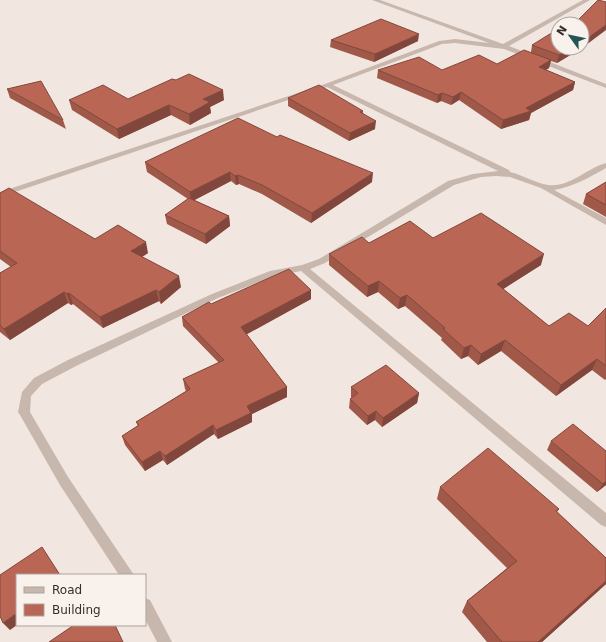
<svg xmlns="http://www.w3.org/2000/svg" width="606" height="642" viewBox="0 0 606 642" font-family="'DejaVu Sans',sans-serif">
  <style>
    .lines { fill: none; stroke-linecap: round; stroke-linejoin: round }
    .street { fill: #c8b7ad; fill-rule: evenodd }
    .wall { fill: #a05849 }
    .shaded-wall { fill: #82473c }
    .building { fill: #ba6655; stroke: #82473c }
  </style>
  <rect width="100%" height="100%" fill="#f1e7e0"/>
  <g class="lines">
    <path class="street" d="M372 0H380L503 44 583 0H590L509 46 606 84V88L504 49 455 43 442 44 333 85 509 170 510 172C523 175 535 183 548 185 569 188 587 168 606 163V168C590 177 573 187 554 190L606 218V225L541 188 510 177 496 176 481 177 454 185 325 263 310 269 606 513V527L601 525 301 271 275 276 218 298 76 366 42 384 31 396 30 412 68 477 134 575H119L60 485 20 415 18 412 22 392 34 378 68 360 212 294 270 271 302 265 319 259 448 181 473 174 498 171 327 87 0 197V192L325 84 439 41 455 39 489 43Z
      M145 598 150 600 172 642H157L145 619Z"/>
  </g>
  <path class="wall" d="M331 40 418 41 374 62 330 47Z
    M532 45 582 48 557 63 551 61 549 68 546 70 575 82 573 90 531 113 529 120 501 129 459 100 451 105 441 101 437 103 377 78 378 70H442L497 64 531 52Z
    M7 89 63 120 66 129 10 98Z
    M288 98 363 111V113L375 129 349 141 288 106Z
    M128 99 224 100 210 107 211 113 190 125 171 115 119 139 72 110 69 100Z
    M277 137 372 182 311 223 262 194 239 184 236 185 231 181 194 200 229 216 230 226 206 244 167 224 165 215 188 199 147 172 145 162Z
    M606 182V217L583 204 586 194Z
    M0 193 95 239 148 253 142 257 181 287 161 304 159 301 103 328 73 304 71 305 68 303 10 340 0 332V273L11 267 0 259Z
    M433 238 541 265 503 289 549 326H588L606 308V379L605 380 592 370 556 396 501 351 478 365 468 356 461 359 441 340 442 338 405 306 398 309 378 292 367 297 329 265V254L369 243Z
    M311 290V299L246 334 287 387V397L252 414V422L218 439 214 434 167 465 163 460 145 471 125 445 122 436 138 426 136 422 186 391 185 389 183 379 219 363 183 326 182 317 211 304Z
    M351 387 419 393 417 403 382 427 375 420 367 425 349 408 350 399 352 398 351 397Z
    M551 441 606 485 597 492 547 450Z
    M440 487 559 509 557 512 606 558V584L542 642H487L462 612 467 601 507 568 437 499Z"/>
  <path class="shaded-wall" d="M606 25V30L582 48V42Z
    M419 34 418 41 374 62 375 54Z
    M572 48H582L557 63 559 55Z
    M551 60 549 68 537 75 539 67Z
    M575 82 573 90 531 113 529 120 501 129 503 120Z
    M223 90 224 100 210 107 211 113 190 125 189 114 203 99Z
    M461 92 459 100 451 105 453 97Z
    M442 93 441 101 437 103 438 95Z
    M169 105 171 115 119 139 117 129Z
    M376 121 375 129 349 141 350 133Z
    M230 172 231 181 191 202 190 192Z
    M373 173 372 182 311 223 312 213Z
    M238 175 239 184 236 185 235 176Z
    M229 216 230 226 206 244 205 234Z
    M146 242 148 253 134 262 131 251Z
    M544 254 541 265 494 295 497 284Z
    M179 276 181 287 161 304 159 292Z
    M379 281 378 292 367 297 368 286Z
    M156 290 159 301 103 328 100 317Z
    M311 290V299L242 337 241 327Z
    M64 292 68 303 10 340 4 329Z
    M69 293 73 304 71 305 67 294Z
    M407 295 405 306 398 309 400 298Z
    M505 340 501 351 478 365 481 354Z
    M471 345 468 356 461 359 464 348Z
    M597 359 592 370 556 396 561 385Z
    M287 387V397L252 414V422L218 439 216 430 247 406Z
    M419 393 417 403 382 427 383 418Z
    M376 411 375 420 367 425 368 416Z
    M213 425 214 434 167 465 165 456Z
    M160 451 163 460 145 471 142 462Z
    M606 481V485L597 492 603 484Z
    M606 581V584L542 642H538Z
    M17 613V625L10 630 3 623Z"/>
  <path class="building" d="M598 0 606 2V25L582 42V24H565L572 20 577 21Z
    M381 19 419 34 375 54 331 40Z
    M558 29V48H572L559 55 532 45Z
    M524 50 551 60 539 67 575 82 526 108 531 111 503 120 461 92 453 97 442 93 438 95 378 70 419 57 442 70 479 55 497 64Z
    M189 74 223 90 203 99 210 102 189 114 169 105 117 129 69 100 103 85 128 99 172 79 176 80Z
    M41 81 63 120 7 89Z
    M319 85 363 111 360 112 376 121 350 133 288 98Z
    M238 118 277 137 280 135 373 173 312 213 262 185 238 175 235 176 230 172 190 192 145 162Z
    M606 182V205L586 194Z
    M9 188 95 239 118 225 146 242 131 251 179 276 159 292 156 290 100 317 69 293 67 294 64 292 4 329 0 325V273L17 263 0 251V193Z
    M189 198 229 216 205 234 165 215Z
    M481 213 544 254 497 284 549 326 569 313 588 326 606 308V366L597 359 561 385 505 340 481 354 471 345 464 348 443 329 445 328 407 295 400 298 379 281 368 286 329 254 362 237 369 243 410 221 433 238Z
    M289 269 311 290 241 327 287 387 247 406 251 413 216 430 213 425 165 456 160 451 142 462 122 436 139 425 136 422 190 389 183 379 224 360 182 317 209 302 211 304Z
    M386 365 419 393 383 418 376 411 368 416 350 399 358 393 351 387Z
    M573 424 606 451V481L603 484 551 441Z
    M488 448 559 509 556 511 606 558V581L538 642H502L467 601 517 561 440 487Z
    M42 547 60 575H17V613L3 623 0 616V575Z
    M74 625H115L123 642H49Z"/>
  <rect x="16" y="574" width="130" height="52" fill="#f9f2ec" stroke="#aba49f"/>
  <rect x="24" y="587" width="20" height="6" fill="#c8b7ad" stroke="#aba49f"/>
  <text x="52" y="594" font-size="12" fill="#372e2b">Road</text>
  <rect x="24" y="604" width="20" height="12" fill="#ba6655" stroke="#aba49f"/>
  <text x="52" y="614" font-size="12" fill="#372e2b">Building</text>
  <g transform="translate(570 36) rotate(303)"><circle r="19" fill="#f9f2ec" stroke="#aba49f"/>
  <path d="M0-3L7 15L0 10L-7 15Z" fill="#245454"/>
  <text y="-6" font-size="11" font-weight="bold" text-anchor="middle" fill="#372e2b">N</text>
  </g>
</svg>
